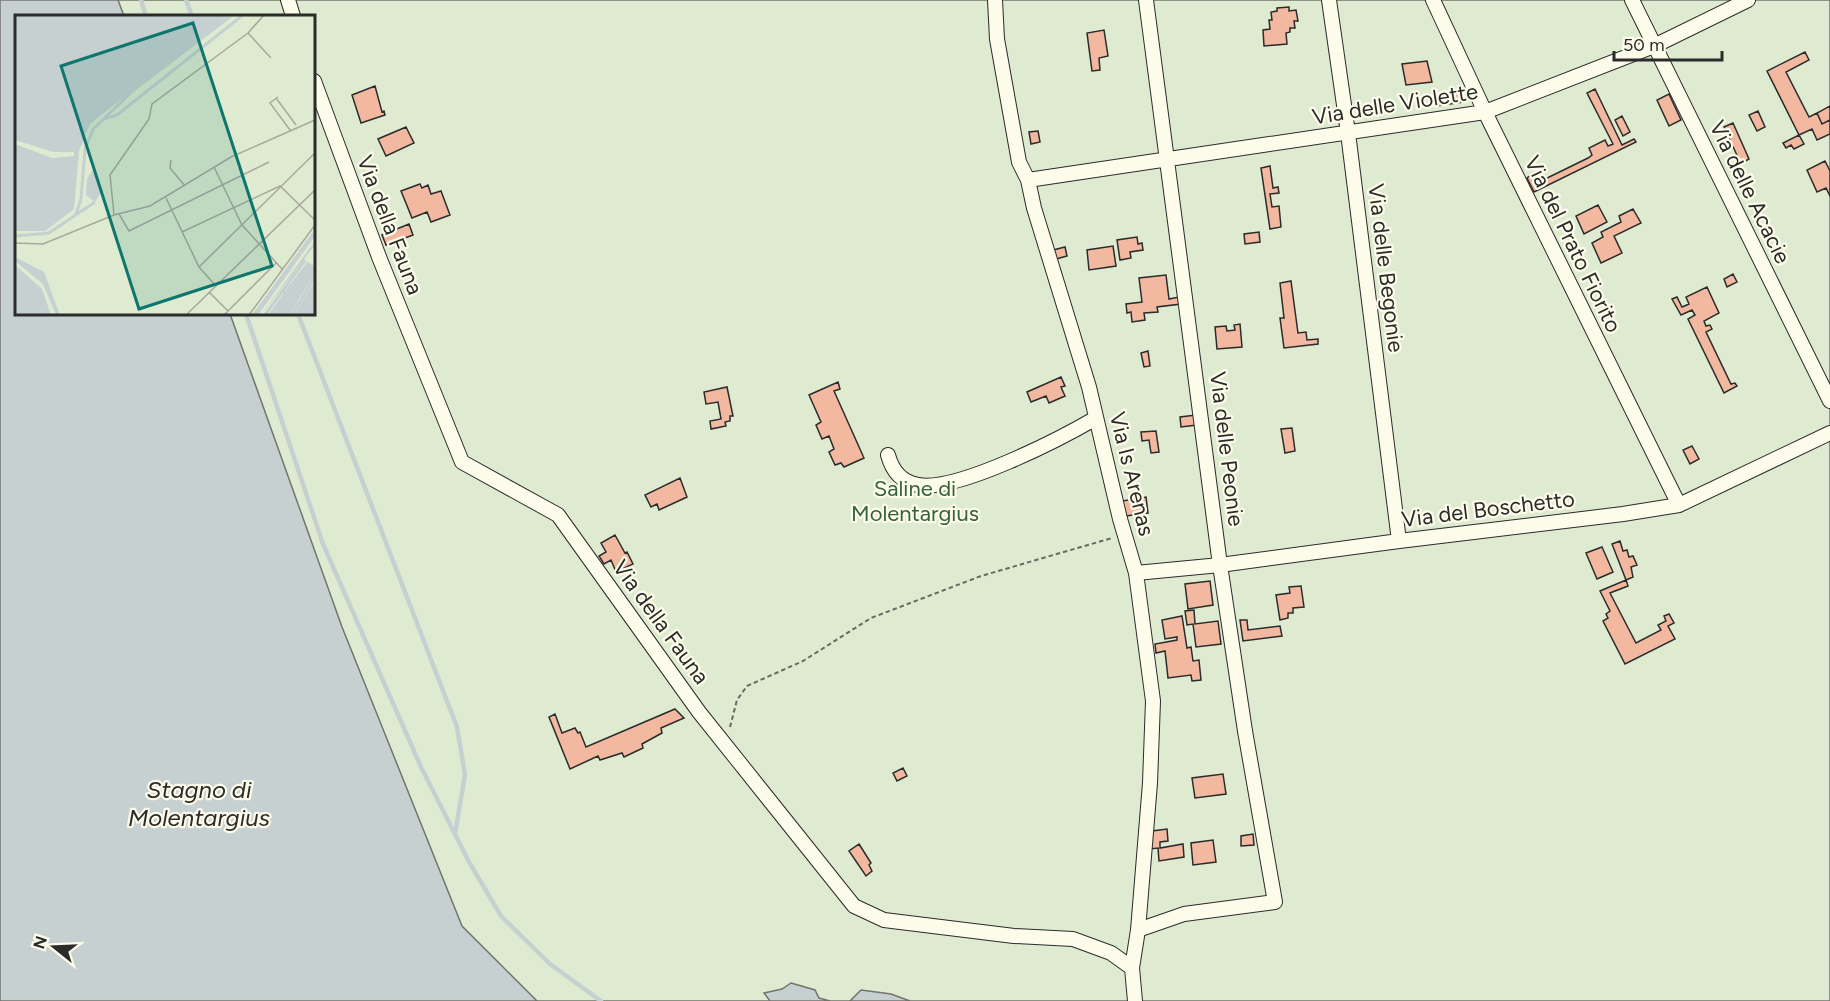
<svg xmlns="http://www.w3.org/2000/svg" width="1830" height="1001" viewBox="0 0 1830 1001" font-family="Figtree,sans-serif">
  <style>
    .green { fill: #deebd1; stroke: #74746e; stroke-width: 1.5; fill-rule: evenodd }
    .water { fill: #c7d0d0; stroke: #74746e; stroke-width: 1.5 }
    .lines { fill: none; stroke-linecap: round; stroke-linejoin: round }
    .stream { stroke: #c7d0d0; stroke-width: 4.5 }
    .building { fill: #f2b8a0; stroke: #2b2b2b; stroke-width: 1.5 }
    .minor-casing { stroke: #2b2b2b; stroke-width: 16 }
    .path { stroke: #6a6964; stroke-width: 2; stroke-dasharray: 4.5 3; stroke-linecap: butt }
    .minor { stroke: #fdfbea; stroke-width: 14 }
    .labels { text-anchor: middle; dominant-baseline: central; stroke-width: 4.5; stroke-linejoin: round; paint-order: stroke }
    .street-label { font-size: 22px; fill: #2b2b2b; stroke: #fdfbea }
    .park-label { font-size: 22px; fill: #34623c; stroke: #fdfbea }
    .water-label { font-size: 24px; font-style: italic; fill: #2b2b2b; stroke: #fdfbea }
    .inset-river { fill: none; stroke: #c7d0d0; stroke-width: 3 }
    .inset-road { fill: none; stroke: #a9a89e; stroke-width: 1.5 }
    .view { fill: #0f766e; fill-opacity: 0.15; stroke: #0f766e; stroke-width: 3 }
    .inset-edge { fill: none; stroke: #2b2b2b; stroke-width: 3 }
  </style>
  <rect width="100%" height="100%" fill="#fdfbea"/>
  <path class="green" d="M0 0H1830V1001H0ZM16 16H314V314H16Z"/>
  <path class="water" d="M0 0H118L124 16H16V314H230L342 627 462 926 537 1001H0Z
    M791 983 815 990 819 998 830 1001H770L764 993 782 989Z
    M861 990 891 994 910 1001H850Z"/>
  <g class="lines">
    <path class="stream" d="M141 0 146 16
      M186 0 192 16
      M246 314 323 544 421 767 469 862 501 916 550 964 601 1001
      M298 314 457 727 465 775 455 834"/>
  </g>
  <path class="building" d="M1289 7V11L1296 10 1298 21H1294L1295 28H1290V32L1286 33 1287 44 1264 46 1263 30 1270 29 1269 20H1272L1271 12 1277 11V8Z
    M1104 30 1108 56 1099 58 1100 70 1092 71 1087 33Z
    M1805 52 1809 60 1786 72 1809 117 1817 113 1822 124 1830 120V134L1817 140 1812 129 1799 135 1767 71Z
    M1427 61 1432 82 1406 85 1402 64Z
    M375 86 382 112 384 111 385 115 361 123 352 95Z
    M1595 89 1622 145 1634 139 1636 142 1534 192 1527 178 1531 175 1535 184 1588 158 1592 155 1589 148 1605 140 1608 146 1613 144 1587 93Z
    M1460 93 1464 102 1437 106 1436 96Z
    M1669 94 1681 120 1669 126 1657 100Z
    M1830 106V120L1822 124 1817 113Z
    M1758 111 1765 127 1757 131 1749 115Z
    M1622 116 1630 132 1623 136 1615 120Z
    M1733 123 1749 159 1741 164 1724 127Z
    M406 127 414 143 386 156 378 139Z
    M1038 131 1040 142 1031 144 1029 132Z
    M1799 135 1804 144 1794 149 1791 145 1786 148 1783 143Z
    M1825 161 1830 171V196L1826 188 1817 192 1807 170Z
    M1270 166 1273 188 1278 187 1279 193 1270 194 1272 207 1279 206 1281 227 1270 229 1261 168Z
    M420 184 422 188 428 185 431 194 441 191 450 215 431 222 427 212 412 218 401 191Z
    M1598 205 1607 222 1584 234 1576 216Z
    M1633 209 1641 223 1614 236 1622 253 1601 263 1592 243 1603 237 1601 232 1621 222 1619 216Z
    M409 224 413 235 386 245 382 235Z
    M1259 232 1260 242 1245 244 1244 234Z
    M1137 237 1138 244 1142 243 1143 250 1130 252 1131 258 1120 260 1117 240Z
    M1113 246 1116 266 1089 270 1087 250Z
    M1065 247 1067 256 1056 259 1053 250Z
    M1733 274 1737 282 1727 287 1724 279Z
    M1166 275 1169 299 1179 297 1181 304 1157 307 1158 312 1144 313 1145 320 1132 322 1131 312 1127 313 1126 304 1142 302 1139 278Z
    M1291 281 1298 333 1306 332 1307 340 1318 339V344L1284 348 1280 318H1284L1280 283Z
    M1707 287 1719 313 1704 321 1706 326 1710 325 1712 329 1706 332 1731 384 1735 383 1737 386 1724 393 1688 319 1695 315 1692 310 1681 315 1672 299 1677 297 1682 307 1689 304 1686 297Z
    M1240 324 1242 347 1217 349 1215 327 1226 326 1227 331 1235 330 1234 325Z
    M1148 351 1150 366 1144 367 1141 353Z
    M1061 377 1065 386 1061 387 1065 396 1049 403 1046 396 1031 402 1027 392Z
    M838 382 840 389 834 391 864 458 844 467 841 463 835 465 829 452 834 449 829 436 822 439 816 425 821 422 809 395Z
    M727 387 733 416H730V421L725 422 726 426 711 429 710 421 721 419 718 402 706 404 704 392Z
    M1196 415 1197 425 1181 427 1180 417Z
    M1292 428 1295 451 1285 453 1281 429Z
    M1156 431 1159 452 1151 453 1149 440 1142 441 1141 432Z
    M1692 446 1699 459 1690 464 1683 450Z
    M680 478 687 497 659 510 657 504 651 507 645 495Z
    M1146 497 1148 513 1126 516 1122 501Z
    M615 535 625 553 627 552 633 564 616 572 611 560 604 564 599 556 606 552 601 543Z
    M1620 541 1623 551 1627 550 1629 557 1633 556 1637 565 1631 567 1633 577 1626 580 1612 544Z
    M1602 547 1613 572 1597 579 1586 553Z
    M1626 580 1628 586 1610 593 1636 643 1661 630 1658 625 1666 621 1664 616 1669 614 1674 623 1668 626 1675 639 1625 664 1603 621 1608 618 1606 614 1610 611 1600 591Z
    M1210 581 1213 605 1188 609 1185 584Z
    M1301 586 1304 607 1293 608V613H1288V618L1280 620 1276 595 1290 593 1289 587Z
    M1194 610 1195 624 1218 621 1221 644 1196 647 1193 624 1187 625 1185 611Z
    M1182 616 1187 648 1191 647 1193 661 1199 660 1201 680 1192 681 1191 675 1168 678 1165 651 1156 653 1155 644 1177 640V637L1165 639 1162 620Z
    M1240 620H1247L1248 630 1280 626 1282 636 1243 641Z
    M675 709 684 718 661 728 662 733 642 744 643 748 624 757 622 753 600 760 598 756 570 769 549 717 555 714 562 733 575 728 578 733 580 732 586 747Z
    M903 768 907 776 897 781 893 773Z
    M1223 774 1226 794 1195 798 1192 778Z
    M1167 829 1168 841 1160 842V848L1183 844 1184 857 1159 861 1158 848 1150 849 1152 831Z
    M1253 834 1254 845 1241 846V836Z
    M1213 840 1216 862 1193 865 1191 843Z
    M859 844 871 863 869 865 872 871 866 876 849 851Z"/>
  <g class="lines">
    <g class="minor-casing">
      <path id="minor" d="M288 0 293 16
        M995 0 997 39 1019 162 1028 180 1034 208 1089 387 1120 519 1136 573 1153 701 1150 783 1138 930 1132 968
        M1329 0 1348 133 1399 541
        M1433 0 1485 112 1679 505
        M1632 0 1830 401
        M314 81 379 257 462 462 558 515 699 712 854 906 884 920 1014 936 1073 939 1111 953 1132 968 1135 1001
        M1028 180 1485 112 1654 46 1748 0
        M888 455C892 470 901 482 918 485 957 492 1060 439 1096 418
        M1136 573 1220 565 1399 541 1623 514 1679 505 1830 433
        M1138 930 1184 914 1275 902 1245 731 1220 565 1146 0"/>
    </g>
    <path class="path" d="M730 727 737 700 747 686 803 661 871 618 981 576 1112 538"/>
    <use href="#minor" class="minor"/>
  </g>
  <g class="labels">
    <g class="street-label">
      <text transform="translate(1395 104) rotate(-9)">Via delle Violette</text>
      <text transform="translate(1750 192) rotate(64)">Via delle Acacie</text>
      <text transform="translate(390 225) rotate(69)">Via della Fauna</text>
      <text transform="translate(1573 244) rotate(64)">Via del Prato Fiorito</text>
      <text transform="translate(1386 268) rotate(83)">Via delle Begonie</text>
      <text transform="translate(1227 449) rotate(83)">Via delle Peonie</text>
      <text transform="translate(1132 474) rotate(76)">Via Is Arenas</text>
      <text transform="translate(1488 509) rotate(-7)">Via del Boschetto</text>
      <text transform="translate(661 622) rotate(54)">Via della Fauna</text>
    </g>
    <g class="park-label">
      <text x="915" y="488">Saline di<tspan x="915" dy="25">Molentargius</tspan></text>
    </g>
    <g class="water-label">
      <text x="199" y="789">Stagno di<tspan x="199" dy="28">Molentargius</tspan></text>
    </g>
  </g>
  <g transform="translate(15 15)">
    <rect width="300" height="300" fill="#fdfbea"/>
    <path d="M0 0H300V300H0Z" fill="#deebd1"/>
    <path d="M0 0H214L75 109 64 136 59 194 30 216H0V129L37 143 59 141V137H38L0 125ZM80 152 86 178 80 187 71 180 72 164ZM300 214V221L243 300H237ZM300 226V230L246 300ZM0 242 29 257 45 300H41L28 269 0 246ZM292 247 300 251V258L282 287 270 276ZM0 250 27 274 36 300H0ZM300 265V300H279ZM269 278 281 289 275 300H253Z" fill="#c7d0d0"/>
    <path class="inset-river" d="M88 104 102 100 228 0M61 199 66 184 70 134 78 114 120 74 217 0M0 221 34 218 80 187M268 276 282 289M250 300 290 245M277 300 300 261"/>
    <path class="inset-road" d="M233 18 256 43M263 82 255 88 275 115M261 83 281 110M156 145 155 153 170 171M199 152 227 210 267 254M151 183 184 252 201 271M104 199 114 216 254 147M99 200 135 191 216 142 300 105M167 217 265 171 300 205M0 228 28 229 99 200 95 160 134 104 137 89 233 18 249 0M184 252 300 138M194 277 213 296M171 300 300 175M209 300 261 248M234 300 300 210"/>
    <path class="view" d="M178 8 257 251 124 294 46 51Z"/>
    <rect width="300" height="300" class="inset-edge"/>
  </g>
  <g transform="translate(54 947) rotate(288)" stroke="#fdfbea" stroke-width="4.5" paint-order="stroke">
  <path d="M0-4.5L10 22L0 15L-10 22Z" fill="#2b2b2b"/>
  <text y="-9" font-size="16" font-weight="bold" text-anchor="middle" fill="#2b2b2b">N</text>
  </g>
  <path d="M1614 51v9h108v-9" fill="none" stroke="#2b2b2b" stroke-width="3"/>
  <text x="1623" y="51" font-size="18" fill="#2b2b2b" stroke="#fdfbea" stroke-width="4.5" paint-order="stroke">50 m</text>
</svg>
